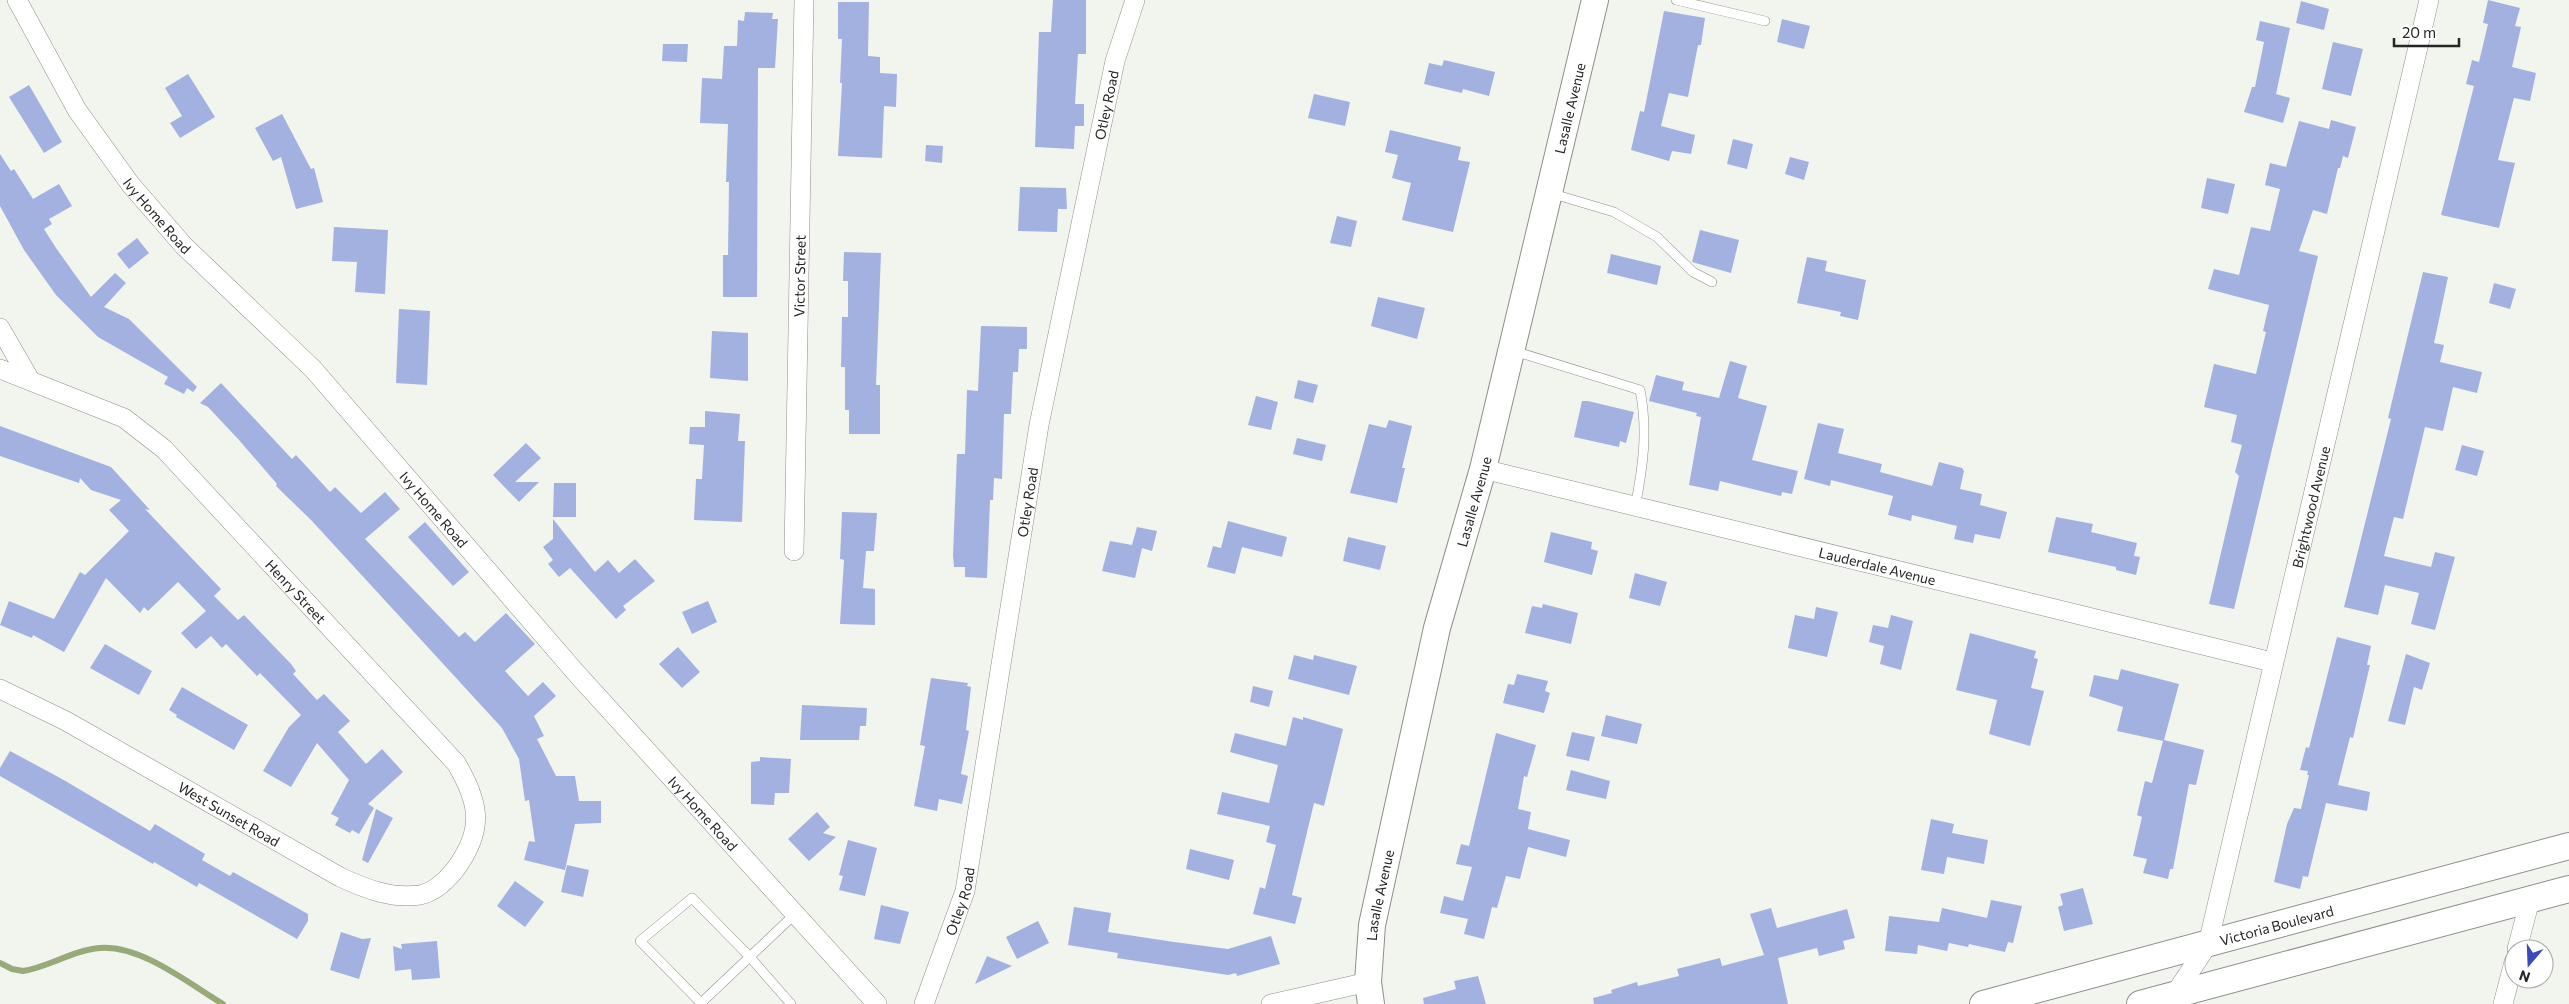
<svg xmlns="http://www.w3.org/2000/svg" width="2569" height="1004" viewBox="0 0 2569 1004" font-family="Commissioner,sans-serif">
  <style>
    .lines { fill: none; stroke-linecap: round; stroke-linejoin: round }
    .stream { stroke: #99aa7a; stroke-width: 6 }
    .building { fill: #a3b1e1 }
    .lane-casing { stroke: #8d8f8a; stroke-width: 10 }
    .street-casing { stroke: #8d8f8a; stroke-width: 20 }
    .secondary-casing { stroke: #8d8f8a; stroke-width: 28 }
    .lane { stroke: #fff; stroke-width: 9 }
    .street { stroke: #fff; stroke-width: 19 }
    .secondary { stroke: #fff; stroke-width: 26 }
    .labels { text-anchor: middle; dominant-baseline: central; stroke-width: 4; stroke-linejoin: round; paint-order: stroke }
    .street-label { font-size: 14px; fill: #252624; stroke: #fff }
  </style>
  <rect width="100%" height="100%" fill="#f2f4ee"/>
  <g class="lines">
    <path class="stream" d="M0 963 12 969 23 971C49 967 73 950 100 948 141 945 188 983 223 1004"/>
  </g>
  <path class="building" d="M1053 0H1086V54H1078L1075 104H1084V126H1075L1074 149 1035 147 1039 32H1051Z
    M2488 0 2520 8 2515 26 2521 27 2512 67 2536 73 2530 101 2514 98 2498 160 2515 163 2499 228 2441 215 2474 86 2466 84 2472 60 2479 62 2488 24 2483 23Z
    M2301 1 2329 9 2324 30 2296 23Z
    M838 2H869L868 56 880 57V73L897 74 896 107 884 106 882 158 838 156 842 83H840L842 39H838Z
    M1664 11 1705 18 1701 45H1698L1688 97 1669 93 1661 126 1695 135 1691 154 1672 151 1669 161 1631 150 1640 111 1644 112Z
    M745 12 773 13 772 19H778L775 68H758L757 297H723V255H728L729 182H726L728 124 700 123 702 78 722 79 724 46H737L738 20 744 21Z
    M1782 19 1810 26 1804 49 1777 42Z
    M2260 21 2290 28 2276 94 2290 98 2283 123 2244 112 2252 87H2255L2264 42 2256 40Z
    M2333 42 2363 49 2351 96 2322 89Z
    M663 44H688L687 62 662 61Z
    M1444 60 1495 72 1489 96 1463 89 1462 93 1424 84 1429 63 1442 66Z
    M188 74 215 117 180 138 170 123 182 116 165 88Z
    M29 85 62 142 44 153 9 97Z
    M1314 94 1350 102 1345 126 1308 118Z
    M282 114 311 169 314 168 323 202 296 209 281 157 273 161 255 128Z
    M2331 120 2356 127 2348 158 2343 156 2340 168H2338L2327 214 2313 210 2299 251 2318 256 2234 609 2209 604 2239 476 2235 472 2242 445 2231 442 2237 415 2204 407 2214 364 2256 374 2266 332 2263 331 2269 305 2208 289 2214 269 2239 275 2251 227 2270 231 2280 189 2265 185 2270 163 2286 167 2299 121 2329 129Z
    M1390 130 1461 147 1458 160 1470 162 1453 232 1402 220 1411 183 1392 178 1398 155 1385 152Z
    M1733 139 1753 144 1747 169 1727 164Z
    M926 145 943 146 942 163 925 161Z
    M0 154 11 171 14 169 33 199 59 184 72 206 49 219 52 224 44 229 56 248 91 297 115 273 126 283 104 307 129 319 197 387 193 392 187 388 184 394 164 384 168 377 98 337 56 295 24 250 0 206Z
    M1790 157 1809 162 1804 180 1785 174Z
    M2207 178 2235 184 2228 214 2201 208Z
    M1020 187 1066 188 1067 209H1058L1057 232 1018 231Z
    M1337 216 1357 221 1351 247 1330 243Z
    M334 227 388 230 385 294 355 292 357 262 332 261Z
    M1700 230 1739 240 1731 273 1692 262Z
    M137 238 149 253 129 269 117 254Z
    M844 252 881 253 876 385H880V434H849V410H845V367H841L842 317H848V281H843Z
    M1611 254 1661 266 1657 285 1607 273Z
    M1807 257 1827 261 1825 271 1866 280 1858 320 1840 316 1841 312 1797 303Z
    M2423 272 2448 277 2434 343 2444 345 2440 362 2482 372 2477 393 2453 387 2443 431 2425 427 2403 519 2394 517 2384 556 2431 567 2435 552 2455 557 2435 630 2411 624 2419 593 2385 585 2378 615 2344 607 2391 419 2388 418Z
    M2494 283 2516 289 2510 309 2489 303Z
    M1378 297 1425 308 1417 339 1371 326Z
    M399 309 430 311 427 385 396 383Z
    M981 326 1027 327V349H1019L1018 372H1013L1011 414H1004L1002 479 994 478 993 500H990L987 578 965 577V567H954L953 555 957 454H965L967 390 978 391Z
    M712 331 748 333V381L710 378Z
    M1730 361 1747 366 1738 398 1767 406 1752 460 1798 471 1792 494 1782 492 1781 496 1720 481 1718 491 1689 485 1701 417 1696 416 1697 413 1649 401 1656 375 1684 382 1682 390 1719 398Z
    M1298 380 1318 385 1313 403 1294 398Z
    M221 383 292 459 296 455 330 492 335 487 361 513 385 492 400 509 365 539 459 637 465 632 475 642 506 613 535 644 505 671 528 696 543 682 556 696 534 716 544 736 537 739 556 776H575L579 801H601V823L575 824 565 870 524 860 529 841 535 842 529 800 525 801 519 759 502 728 312 521 276 486 277 484 239 440 208 407 200 403Z
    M1256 396 1278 402 1271 430 1248 425Z
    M1582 401H1588L1634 412 1626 443 1620 441 1619 447 1574 437Z
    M705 411 740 414 738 441H745L742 522 694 520 696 479H702L704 445 689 444 690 427H705Z
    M1389 420 1412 426 1402 468H1405L1397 503 1350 493 1369 424 1386 428Z
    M1818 423 1844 429 1838 453 1882 464 1880 472 1932 486 1939 462 1962 468 1964 471 1960 489 1982 494 1980 505 2007 512 2000 539 1975 534 1973 543 1954 539 1957 526 1912 515 1911 521 1888 515 1893 496 1831 480 1830 486 1804 479Z
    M0 426 111 467 150 510 145 509 221 589 214 596 238 620 244 615 291 664 296 671 293 674 317 700 324 694 350 721 338 732 366 764 382 749 403 772 368 804 374 808 359 834 352 830 350 833 335 825 339 818 331 814 349 780 317 743 291 787 263 771 289 727 301 715 260 673 257 676 226 644 222 648 211 636 196 649 181 633 206 611 178 582 148 611 144 607 140 613 106 578 64 652 33 635 32 638 0 625 9 601 54 619 80 572 85 575 129 531 109 510 121 500 91 490 80 478 79 483 0 456Z
    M1297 438 1326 445 1322 461 1293 454Z
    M526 443 541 458 515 482H539L519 502 493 475Z
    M2462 445 2484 451 2477 476 2455 470Z
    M554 483H576V517H553Z
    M842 512 877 513 874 551H866L863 588 875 589V625L840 624 844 560 840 559Z
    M2056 517 2093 524 2091 532 2137 543 2134 556 2140 557 2136 575 2116 570V567L2048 552Z
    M553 519 595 572 608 560 619 573 635 559 655 581 623 606 626 610 616 619 570 568 559 577 548 564 553 560 543 547 553 539Z
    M1228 521 1287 537 1282 557 1242 547 1235 574 1207 567 1213 546 1221 548Z
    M425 522 469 572 453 586 408 537Z
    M1137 527 1157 531 1152 551 1142 548 1135 578 1102 571 1110 541 1132 545Z
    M1551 532 1592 542 1591 549 1598 551 1592 575 1544 562Z
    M1348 537 1386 546 1380 570 1343 561Z
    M1635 573 1667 582 1660 606 1629 598Z
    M708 601 717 622 692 634 682 612Z
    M1543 604 1578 613 1571 644 1525 633 1532 606 1542 608Z
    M1816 607 1838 612 1827 657 1788 648 1795 615 1814 619Z
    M1891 615 1913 621 1901 670 1880 664 1884 646 1869 642 1873 625 1888 628Z
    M1970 633 2036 651 2034 658 2038 659 2031 688 2044 691 2030 746 1989 734 1997 700 1956 690Z
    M2337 637 2371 646 2367 665H2370L2353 738 2350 737 2338 785 2370 792 2367 811 2326 803 2308 877 2303 876 2300 889 2274 882 2287 824 2294 808 2301 809 2309 775H2307L2308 771 2300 770 2306 747 2309 748Z
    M105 644 152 671 139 695 90 668Z
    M678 647 700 672 682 688 659 664Z
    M2406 654 2430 663 2422 690 2414 687 2405 725 2388 721Z
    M1294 655 1313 660 1314 655 1357 666 1349 695 1288 679Z
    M2121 669 2179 684 2164 740 2204 750 2196 785 2189 784 2173 869H2170L2168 879 2143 873 2147 859 2133 856 2142 817 2137 815 2145 781 2152 783 2163 741 2117 731 2123 707 2089 696 2094 675 2118 680Z
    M1517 674 1548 681 1545 691 1550 693 1544 713 1503 703 1508 684 1514 685Z
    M931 678 968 683 967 686 971 687 966 730 969 731 961 774 968 776 962 804 939 799 937 811 914 806 925 746 920 745Z
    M1253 686 1273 691 1269 707 1250 702Z
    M182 687 248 725 234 750 176 717 177 715 169 710Z
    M802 705 867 708 866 726H860L859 740H800Z
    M1606 715 1642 724 1637 744 1601 736Z
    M1293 717 1303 720V717L1343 729 1324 806 1314 803 1292 895 1302 898 1295 924 1253 914 1260 887 1265 889 1276 845 1266 842 1270 826 1217 814 1222 792 1269 803 1278 765 1230 752 1235 733 1286 746Z
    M1572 732 1595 737 1589 761 1566 756Z
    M1496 733 1536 745 1527 777 1524 776 1518 809 1531 812 1528 829 1570 840 1566 857 1528 847 1520 879 1506 876 1497 908 1492 907 1484 939 1464 934 1468 919 1440 913 1444 896 1463 901 1472 867 1456 864 1461 844 1469 846Z
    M10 751 62 779 150 831 155 824 205 854 202 860 230 876 233 872 308 914V921L297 939 199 883 197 887 154 862 153 864 0 776V768Z
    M760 757 791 759 789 793H775L774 805 751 804V762L760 761Z
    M1571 770 1610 781 1606 799 1566 790Z
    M376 809 393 818 368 863 362 860Z
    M817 812 830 827 823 833 836 837 809 861 788 839Z
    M1931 819 1954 824 1952 833 1988 840 1984 864 1947 857 1944 874 1921 870Z
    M848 840 877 848 865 896 839 890 843 876 839 875Z
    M1190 849 1234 860 1229 880 1186 869Z
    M567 865 589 870 583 897 561 892Z
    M515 881 544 902 525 927 497 906Z
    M2083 888 2093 924 2064 931 2058 907 2063 905 2060 894Z
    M1991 900 2022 906 2013 943 2008 942 2005 952 1969 944 1968 947 1949 943 1947 951 1918 945 1917 954 1885 951 1889 916 1939 922 1942 908 1987 918Z
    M881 905 909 912 900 944 874 939Z
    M1074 907 1111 913 1108 932 1174 942 1228 949 1271 936 1280 964 1237 976 1236 973 1228 975 1117 958 1118 953 1068 945Z
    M1771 908 1777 928 1847 909 1855 938 1843 941 1845 949 1819 956 1817 948 1778 958 1788 1004H1594L1593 998 1612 993 1611 990 1637 982 1638 986 1679 976 1677 969 1720 958 1722 966 1764 955 1750 914Z
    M1038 921 1049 943 1017 959 1006 937Z
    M341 932 362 939 371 938 359 979 330 970Z
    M437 941 440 978 412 980 411 969 395 971 393 946 402 949 401 944Z
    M987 956 1012 966 975 984Z
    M1478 976 1486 1004H1424L1423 998 1456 989 1454 981Z"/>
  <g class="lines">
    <g class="lane-casing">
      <path id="lane" d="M1676 0 1765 21
        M1550 193 1614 212 1657 237 1693 272 1712 282
        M1514 351 1640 390C1648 430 1643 468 1635 507
        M701 1003 795 914
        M702 1004 640 941 692 898 749 956 791 1004"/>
    </g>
    <g class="street-casing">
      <g id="street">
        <path id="s1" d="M17 0 77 110 131 185 184 246 313 369 577 674 877 1004"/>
        <path d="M0 328 30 380"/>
        <path id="s2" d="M0 369 124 418 164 449 456 763C481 805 484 831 454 871 445 882 434 892 420 895 391 899 366 889 340 877L66 721 0 689"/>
        <path id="s3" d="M1483 469 2272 662"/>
        <path id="s4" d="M794 551 804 0"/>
        <path d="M2517 949 2530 900"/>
        <path id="s5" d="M2171 1000 2208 944 2429 0"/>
        <path id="s6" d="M924 1004 965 891 1039 425 1115 61 1135 0"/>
        <path d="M1271 1004 1368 982"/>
        <path d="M2503 1004 2514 962"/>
      </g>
    </g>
    <g class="secondary-casing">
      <g id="secondary">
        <path id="s7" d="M1371 1004 1368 982 1372 925 1437 628 1483 469 1595 0"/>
        <path id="s8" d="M1983 1004 2569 846"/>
        <path d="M2140 1004 2569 889"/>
      </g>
    </g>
    <use href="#lane" class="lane"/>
    <use href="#street" class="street"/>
    <use href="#secondary" class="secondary"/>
  </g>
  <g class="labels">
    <g class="street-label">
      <text stroke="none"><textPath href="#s6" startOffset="919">Otley Road</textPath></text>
      <text stroke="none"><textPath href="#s7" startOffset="920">Lasalle Avenue</textPath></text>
      <text stroke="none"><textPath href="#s1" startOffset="258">Ivy Home Road</textPath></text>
      <text stroke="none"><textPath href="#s4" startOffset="275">Victor Street</textPath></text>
      <text stroke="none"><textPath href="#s7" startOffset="515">Lasalle Avenue</textPath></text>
      <text stroke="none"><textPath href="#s6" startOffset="514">Otley Road</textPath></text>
      <text stroke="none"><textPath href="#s5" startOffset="516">Brightwood Avenue</textPath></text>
      <text stroke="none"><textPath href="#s1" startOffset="662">Ivy Home Road</textPath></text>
      <text stroke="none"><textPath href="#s3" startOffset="406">Lauderdale Avenue</textPath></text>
      <text stroke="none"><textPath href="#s2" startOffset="378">Henry Street</textPath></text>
      <text stroke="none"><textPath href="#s1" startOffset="1068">Ivy Home Road</textPath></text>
      <text transform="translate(229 814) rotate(30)">West Sunset Road</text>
      <text stroke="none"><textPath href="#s7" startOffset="110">Lasalle Avenue</textPath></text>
      <text stroke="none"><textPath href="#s6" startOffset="109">Otley Road</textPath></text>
      <text stroke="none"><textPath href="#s8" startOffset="304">Victoria Boulevard</textPath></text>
    </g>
  </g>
  <g transform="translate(2529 964) rotate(199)"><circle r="24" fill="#ffffff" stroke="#a8a8a7"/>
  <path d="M0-4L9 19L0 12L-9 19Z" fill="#3b49bc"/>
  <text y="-8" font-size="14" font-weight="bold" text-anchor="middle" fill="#252624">N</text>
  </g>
  <path d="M2394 38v8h65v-8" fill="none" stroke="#252624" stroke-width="2.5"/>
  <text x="2402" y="38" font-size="15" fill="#252624" stroke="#ffffff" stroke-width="4" paint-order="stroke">20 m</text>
</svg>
